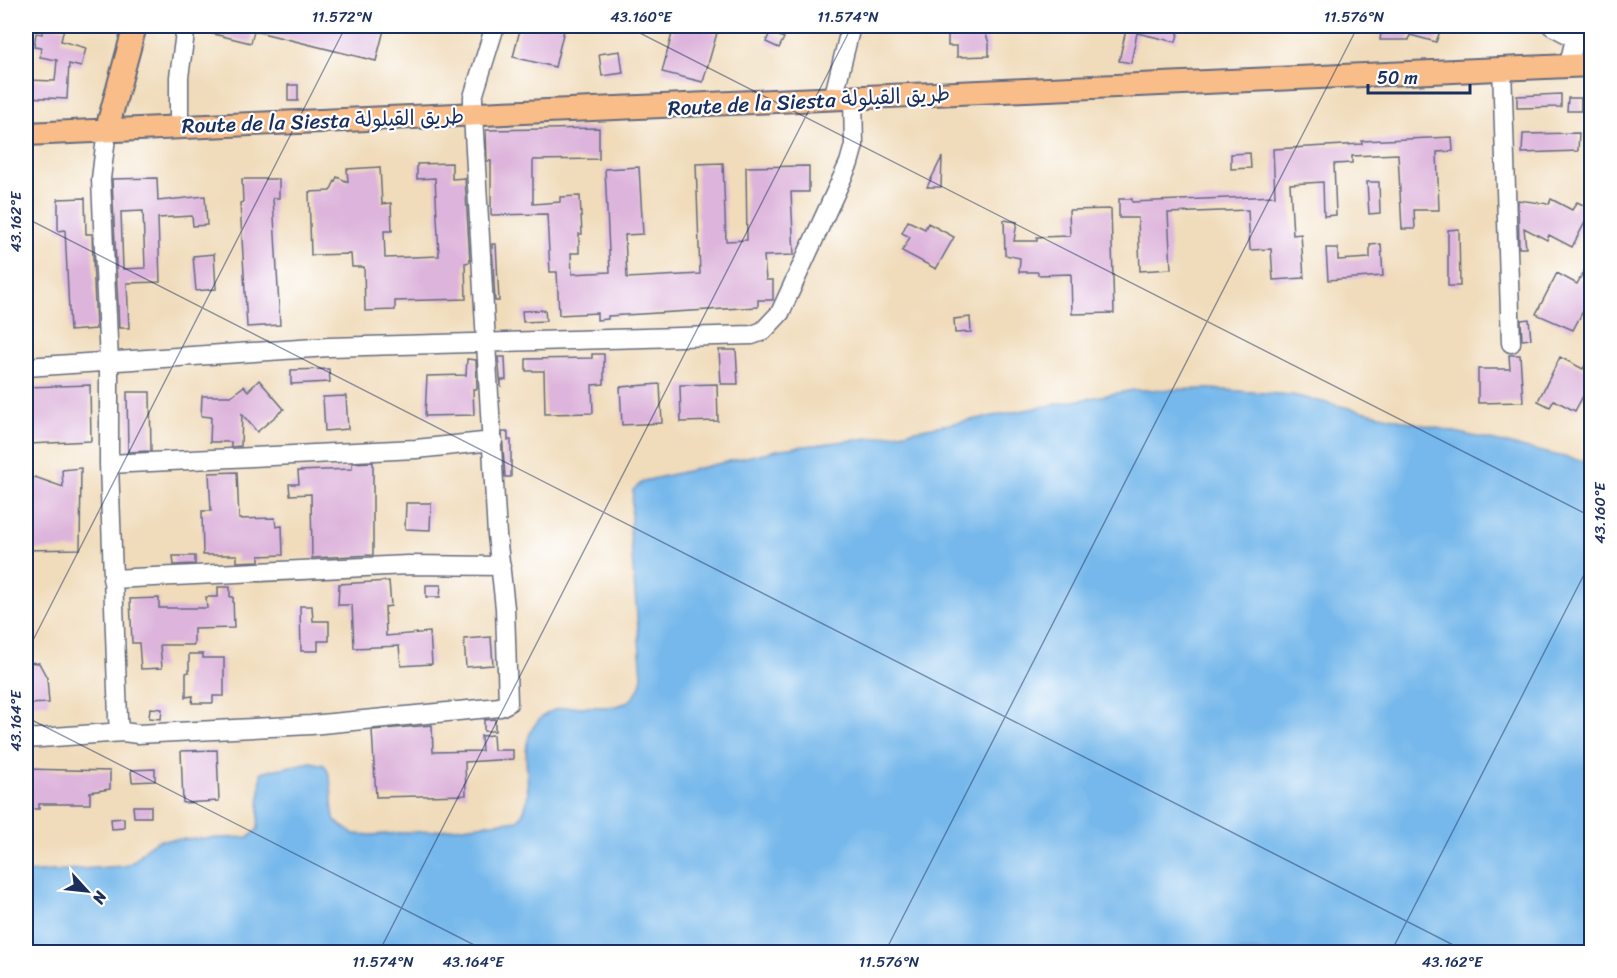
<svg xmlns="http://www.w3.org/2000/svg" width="1617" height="978" viewBox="0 0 1617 978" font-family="Sriracha,'Playpen Sans Arabic',sans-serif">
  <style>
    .water { fill: #76b8eb; stroke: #4874a4; stroke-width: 1.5 }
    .building { fill: #ddb4db; fill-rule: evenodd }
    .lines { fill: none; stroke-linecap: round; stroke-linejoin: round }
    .minor-casing { stroke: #666b7e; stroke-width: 21 }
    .major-casing { stroke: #666b7e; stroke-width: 26 }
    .minor { stroke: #fff; stroke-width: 18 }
    .major { stroke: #f8bd89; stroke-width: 22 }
    .ticks { fill: none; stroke: #1b2f5e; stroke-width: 1.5; stroke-opacity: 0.45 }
    .labels { text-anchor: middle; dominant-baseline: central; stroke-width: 4.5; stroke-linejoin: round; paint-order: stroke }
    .street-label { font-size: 21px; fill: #1b2f5e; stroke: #fff }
    .neatline { fill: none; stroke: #1b2f5e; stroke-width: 2 }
    .ticks-label { font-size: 15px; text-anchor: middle; fill: #1b2f5e }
  </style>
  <rect width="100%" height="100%" fill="#fff"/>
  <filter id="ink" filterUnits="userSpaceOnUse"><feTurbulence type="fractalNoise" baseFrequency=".0167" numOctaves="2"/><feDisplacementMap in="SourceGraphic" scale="12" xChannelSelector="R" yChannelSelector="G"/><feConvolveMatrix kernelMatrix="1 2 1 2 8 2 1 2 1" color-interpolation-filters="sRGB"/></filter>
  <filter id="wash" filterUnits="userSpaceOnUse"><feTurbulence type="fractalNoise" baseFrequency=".008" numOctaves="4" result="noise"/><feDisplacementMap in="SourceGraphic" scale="24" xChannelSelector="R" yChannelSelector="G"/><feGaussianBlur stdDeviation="1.35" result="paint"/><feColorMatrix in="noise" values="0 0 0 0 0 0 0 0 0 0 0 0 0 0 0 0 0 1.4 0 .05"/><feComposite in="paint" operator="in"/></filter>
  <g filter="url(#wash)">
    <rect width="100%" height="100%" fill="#f0dbba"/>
    <path class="water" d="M1210 389 1292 395 1591 463V952H26V873L124 866C140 862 144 844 160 840L249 837 258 829 261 772 311 762 324 765C335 778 329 804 335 821L354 834 371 835 431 831 518 820C543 792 508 746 542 717 573 690 634 731 642 676L630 532 633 490 644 481 781 449 878 437 1134 390Z"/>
    <g id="blocks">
      <path class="building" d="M43 26 64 28 61 41 86 48 81 67 69 64 67 99 26 97 27 80 55 81 57 60 40 57 41 48 34 47 36 33 42 34Z
        M198 26H385L376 61 254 31 251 43 197 30Z
        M521 26H565L555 67 513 57Z
        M674 26H692L717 33 703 82 662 72Z
        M948 26H983L989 43V56L957 57V46H948Z
        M1125 26H1180L1176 42 1137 33 1131 63 1119 61 1126 30Z
        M1382 26H1442L1436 42 1410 35 1409 40H1380Z
        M770 32 784 38 779 48 766 42Z
        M620 51 623 73 602 76 599 54Z
        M288 85H298V101H288Z
        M1561 94V107L1517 108V96Z
        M1568 98H1581V111H1567Z
        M599 128V159L533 160V204L560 202V197L580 196 582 234H579V253H571L572 274 610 272 605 169 639 167 643 234 625 235 627 278 700 274 696 164 723 163 726 241 747 240 746 167 809 166V192H791L794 255 764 256 766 280H773V300H758V307L608 316V319L597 320V313L559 315 557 272H550L547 214 491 215V161H487L486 130Z
        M1579 133 1578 151 1522 153 1523 134Z
        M1452 137 1453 151 1437 152 1439 210H1414L1415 229H1402L1398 154 1352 156V163L1334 164 1336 215 1324 216 1323 182 1290 184 1293 235 1301 234 1304 278 1273 280 1271 249 1250 250 1248 210 1168 213 1171 269 1140 271 1138 218H1119V199H1132V202L1275 196 1273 149 1362 144V141Z
        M1250 153 1251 168 1231 169V154Z
        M942 157 941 187H927Z
        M452 163V179L465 178 470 262 465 263 466 299 395 301V310L365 311 364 267H352L351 254 311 255 309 192 330 191 337 177 348 182 347 169 380 167 382 204 391 203 392 231H384L385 258 439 256 435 178 417 179V164Z
        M157 178 158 201 205 196 207 225 193 226 192 216 158 218 160 282 127 283 129 328H119L112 179ZM143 211 145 268 123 269 121 212Z
        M242 179H279V198H273L280 325 247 327 240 203 243 202Z
        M1367 182H1379L1380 213 1369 214Z
        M85 198 86 234H92L96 329 70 331 65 230 58 231V199Z
        M1551 199 1572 210 1577 202 1592 209 1572 247 1549 235 1547 240 1524 228 1526 248H1519L1518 200 1549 204Z
        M1111 209 1114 313 1072 314 1071 274 1038 275V272H1019L1020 258 1005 255 1004 220 1017 222 1014 241H1037V237L1070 236 1069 210Z
        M908 221 925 229 928 223 954 237 936 269 902 251 910 237 902 233Z
        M1459 229 1460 286H1448V230Z
        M492 244H496L499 301H495Z
        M1381 244 1383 276 1328 280 1326 248H1338V260L1370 258V245Z
        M214 254 216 289 196 291 193 256Z
        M1592 256V294L1573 330 1536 314 1557 273 1577 284Z
        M545 310 546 321 523 322 522 311Z
        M970 317 971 332 955 333 954 319Z
        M1529 319 1531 339 1522 340 1521 320Z
        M719 350H736L738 384H721Z
        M1592 352V379L1575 411 1554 400 1550 407 1538 401 1560 357 1583 369Z
        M592 354H604V384L592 385 593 413 545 414 544 371H526V359L592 358Z
        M1509 355H1520L1523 402 1478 403V369H1510Z
        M498 357H505L506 380H501V387Z
        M467 359 476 360 477 389H473L474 415 425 416 427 376 466 375Z
        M329 369 330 382 291 384V370Z
        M259 380 284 409 257 432 242 414 241 446 231 447V442H210L211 417 201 416 202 396H231L244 386 248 391Z
        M660 384 662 423 622 425 620 387Z
        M717 384 718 421 681 422 680 385Z
        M90 385 91 441 29 444 27 387Z
        M127 392H150L151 451 128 452Z
        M346 396 348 429 325 431 323 397Z
        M502 432H508V440H511V477H505Z
        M373 462V555L312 558 311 494 290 495 289 484H299L298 471 352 469V463Z
        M81 468 80 549 26 550V484L35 477 63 487 62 470Z
        M237 472 239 519 275 518 276 527 282 526 283 555 259 556V561L237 562V555H203L202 511H211L209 473Z
        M406 503H431L430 530 405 529Z
        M173 556H195V564L174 565Z
        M389 581 391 606 385 607 386 636 430 632 432 664 401 666 399 646 354 648 352 605H338L339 584Z
        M426 585H441L440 597H426Z
        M218 587H230V597H233L234 628 194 629V645H160L162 668 141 669 139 643H132L130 599 159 598V608H207L206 597H218Z
        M300 606H312L313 621H329V641H318V651H301Z
        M491 637 493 665 466 667 464 639Z
        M189 654H203V658H224V696H213V703H192L193 696 186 697V673L189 672Z
        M26 662 39 663 47 678 49 703 26 704Z
        M150 708 162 709 161 719 149 718Z
        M495 719V731H484V720Z
        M432 725 433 752 482 751 481 736 493 735 494 750H513V759L465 762 466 795 376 797 372 730Z
        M217 750 219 801 183 803 181 751Z
        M26 769 110 771V789L90 792V804H39V809H26Z
        M155 769V781L132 782 131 770Z
        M133 806H151V817H134Z
        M124 818V828L112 829 111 819Z"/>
    </g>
  </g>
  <g filter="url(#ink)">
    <use href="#blocks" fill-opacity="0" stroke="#666b7e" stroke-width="1.5"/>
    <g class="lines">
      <g class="minor-casing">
        <path id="minor" d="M1552 26 1575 38
          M1569 64 1578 26
          M1502 67 1511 343
          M833 99 851 26
          M179 126V77L186 26
          M107 129 101 179 109 363V464L118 718 119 728 123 732
          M26 367 329 347 752 335 763 331 780 313 849 163 854 145 853 99
          M109 464 416 449 493 441
          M112 579 408 565 501 566
          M26 739 123 732 138 734 311 725 500 707 508 703 505 608 497 535 473 115V97L495 26"/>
      </g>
      <g class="major-casing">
        <path id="major" d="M107 129 135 26
          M26 134 1592 65"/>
      </g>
      <use href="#minor" class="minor"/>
      <use href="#major" class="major"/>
    </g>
  </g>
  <path class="ticks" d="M626 26 1592 517M26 218 1467 952M26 654 346 26M26 717 488 952M379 952 852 26M885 952 1358 26M1391 952 1592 559"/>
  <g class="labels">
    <g class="street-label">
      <text transform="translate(809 101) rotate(-3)">Route de la Siesta طريق القيلولة</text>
      <text transform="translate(323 121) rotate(-2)">Route de la Siesta طريق القيلولة</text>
    </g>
  </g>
  <rect width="1617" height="978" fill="none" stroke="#fff" stroke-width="66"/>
  <g transform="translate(87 891) rotate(117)" stroke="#ffffff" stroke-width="4.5" paint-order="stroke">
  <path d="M0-4.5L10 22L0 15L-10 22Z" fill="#1b2f5e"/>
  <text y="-9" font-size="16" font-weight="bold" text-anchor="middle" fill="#1b2f5e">N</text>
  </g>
  <path d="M1368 84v9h102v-9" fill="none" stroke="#1b2f5e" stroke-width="3"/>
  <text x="1377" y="84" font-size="18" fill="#1b2f5e" stroke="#ffffff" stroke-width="4.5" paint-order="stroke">50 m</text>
  <rect x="33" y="33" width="1551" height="912" class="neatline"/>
  <g class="ticks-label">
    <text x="342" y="22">11.572°N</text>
    <text x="641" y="22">43.160°E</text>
    <text x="848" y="22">11.574°N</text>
    <text x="1354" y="22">11.576°N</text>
    <text transform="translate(16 222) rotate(-90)" y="5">43.162°E</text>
    <text transform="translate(1600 513) rotate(-90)" y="5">43.160°E</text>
    <text transform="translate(16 721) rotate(-90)" y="5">43.164°E</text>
    <text x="383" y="967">11.574°N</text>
    <text x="473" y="967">43.164°E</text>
    <text x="889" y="967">11.576°N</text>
    <text x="1452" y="967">43.162°E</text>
  </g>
</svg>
